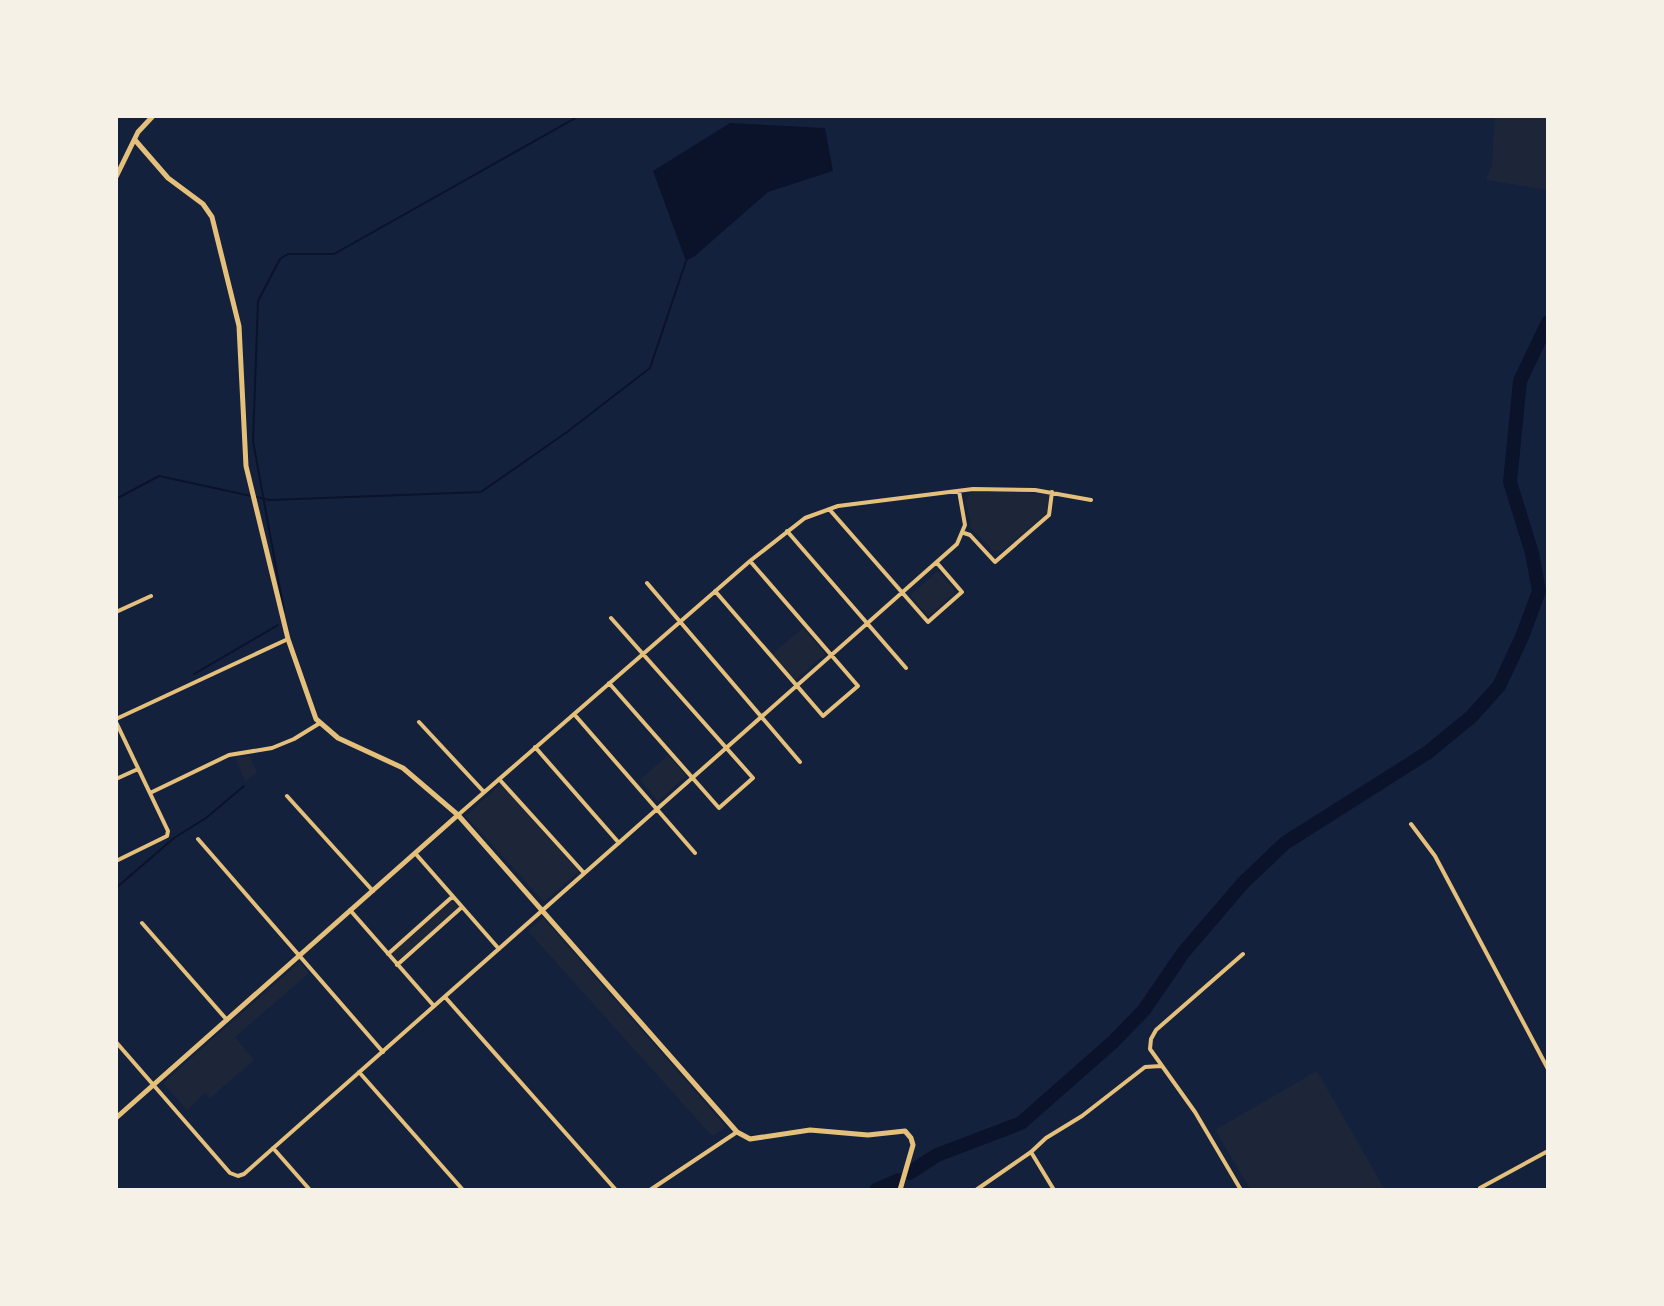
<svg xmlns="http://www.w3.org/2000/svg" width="1664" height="1306" viewBox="0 0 1664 1306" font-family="Mulish,sans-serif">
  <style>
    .green { fill: #1d2539 }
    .water { fill: #0b132b }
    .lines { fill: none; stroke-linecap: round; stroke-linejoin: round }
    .stream { stroke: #0b132b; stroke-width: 2 }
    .river { stroke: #0b132b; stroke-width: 14 }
    .minor { stroke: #e5c07b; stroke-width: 4 }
    .tertiary { stroke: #e5c07b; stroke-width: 5 }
  </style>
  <rect width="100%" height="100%" fill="#14213d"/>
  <path class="green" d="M1495 116H1548V190L1486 180 1492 165Z
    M999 491 1050 495 1048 512 1003 550 993 551 971 528 966 500 970 493Z
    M938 571 956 592 928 616 910 595Z
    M803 628 825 654 795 680 772 654Z
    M668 755 686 776 658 801 640 780Z
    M235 757H250L257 773 245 781Z
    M501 784 579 871 544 902 466 816Z
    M452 900 459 908 398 961 392 953Z
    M543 918 726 1127 712 1136 528 931Z
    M300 962 309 973 235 1037 254 1060 210 1098 205 1093 187 1110 163 1083Z
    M1317 1071 1385 1190H1251L1215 1130Z"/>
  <path class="water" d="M730 123 825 128 833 171 768 192 695 256 686 261 653 171Z"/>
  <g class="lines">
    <path class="stream" d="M116 499 159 476 270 500 481 492 567 432 650 368 686 261
      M284 611 253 441 258 301 280 259 288 254H334L579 116
      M194 674 278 625
      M116 888 174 838 206 818 244 786"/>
    <path class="river" d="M909 1173 937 1155 1021 1123 1113 1042 1144 1010 1183 953 1243 883 1285 843 1427 753 1471 717 1499 686 1522 637 1539 591 1532 553 1510 482 1520 381 1548 322
      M876 1190 899 1180"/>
    <path class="minor" d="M829 509 928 622 962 592 937 563
      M787 531 906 668
      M964 533 970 535 995 562 1049 515 1052 492
      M647 583 800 762
      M715 591 823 716 858 686 750 561
      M116 612 151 596
      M609 683 719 808 753 778 611 618
      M574 714 695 853
      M116 719 288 639
      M116 722 168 831 167 836 116 861
      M419 722 484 792
      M535 747 619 843
      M116 779 138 769
      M499 779 584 873
      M150 793 229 755 272 748 294 739 320 723
      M287 796 373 891
      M458 815 750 561 805 518 838 506 973 489 1035 490 1091 500
      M1411 824 1435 856 1548 1069
      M198 839 383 1052
      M415 853 499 949
      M350 910 434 1006
      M142 923 227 1020
      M388 954 452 897
      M397 965 462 907
      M445 997 616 1190
      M116 1042 230 1173 238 1176 244 1174 957 544 965 525 959 491
      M359 1072 463 1190
      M273 1148 310 1190
      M1031 1152 1054 1190
      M1480 1188 1548 1151
      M650 1190 737 1132
      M976 1190 1031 1152 1046 1138 1082 1116 1145 1067 1161 1066
      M1241 1190 1195 1112 1150 1049 1151 1039 1156 1030 1243 954"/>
    <path class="tertiary" d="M135 140 168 178 203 204 212 217 239 326 246 466 288 639 316 719 338 738 403 768 458 815 737 1132 750 1139 810 1130 868 1135 905 1131 911 1138 913 1145 900 1190
      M116 177 138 132 153 116
      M116 1118 458 815"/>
  </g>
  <rect width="1664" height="1306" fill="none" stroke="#f6f1e7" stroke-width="236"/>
</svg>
